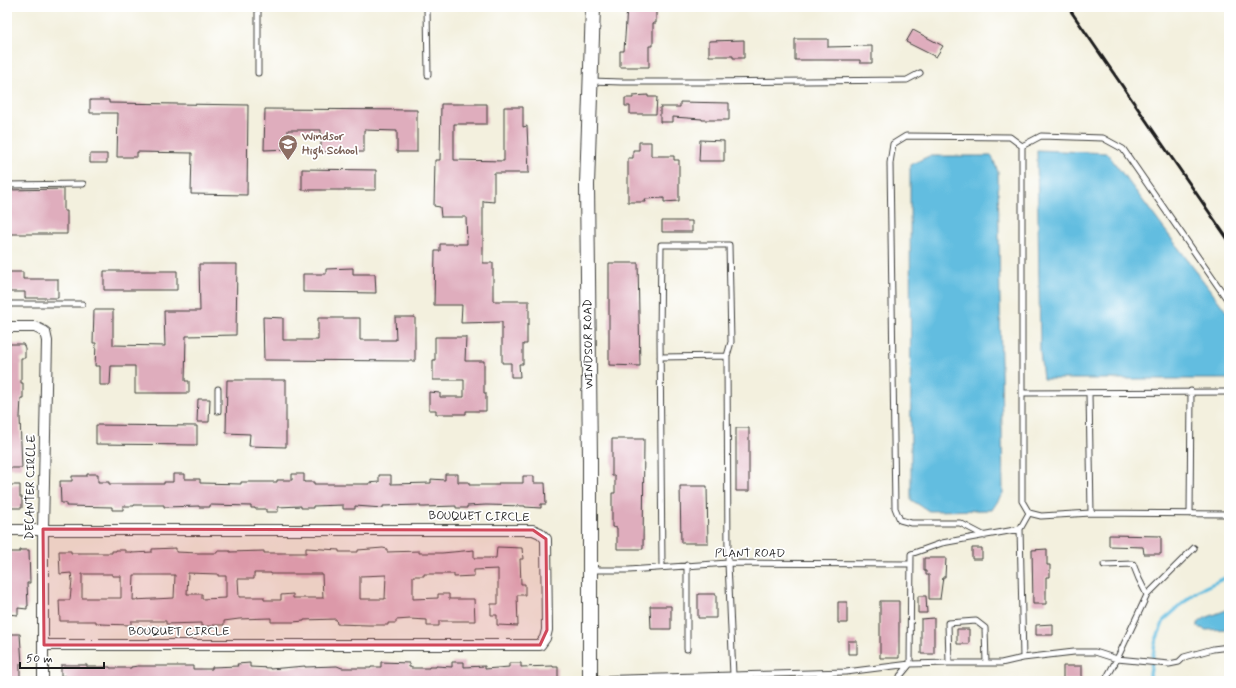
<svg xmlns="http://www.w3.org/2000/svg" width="1236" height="688" viewBox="0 0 1236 688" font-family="Mynerve,sans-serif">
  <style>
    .water { fill: #62bde0; stroke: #3f6c7e }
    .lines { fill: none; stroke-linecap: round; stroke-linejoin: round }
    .stream { stroke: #62bde0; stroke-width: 3.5 }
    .building { fill: #dfadbd; fill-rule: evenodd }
    .lane-casing { stroke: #3c3c39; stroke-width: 7 }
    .street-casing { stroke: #3c3c39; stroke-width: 12 }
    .secondary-casing { stroke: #3c3c39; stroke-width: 16 }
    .lane { stroke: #fff; stroke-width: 5 }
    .street { stroke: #fff; stroke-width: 10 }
    .secondary { stroke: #fff; stroke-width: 14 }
    .rail { stroke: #1c1c1c; stroke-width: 3 }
    .marked { fill: #d1495b; fill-opacity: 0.2; stroke: #d1495b; stroke-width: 3; stroke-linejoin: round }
    .labels { text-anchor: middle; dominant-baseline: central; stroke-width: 3.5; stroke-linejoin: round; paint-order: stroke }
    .education-label { font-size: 12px; font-weight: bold; fill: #785e54; stroke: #fff; text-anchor: start }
    .street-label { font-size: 12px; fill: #1c1c1c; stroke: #fff }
  </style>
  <rect width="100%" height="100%" fill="#fff"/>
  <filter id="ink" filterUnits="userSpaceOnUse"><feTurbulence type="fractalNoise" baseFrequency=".025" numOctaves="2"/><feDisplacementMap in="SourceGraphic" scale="8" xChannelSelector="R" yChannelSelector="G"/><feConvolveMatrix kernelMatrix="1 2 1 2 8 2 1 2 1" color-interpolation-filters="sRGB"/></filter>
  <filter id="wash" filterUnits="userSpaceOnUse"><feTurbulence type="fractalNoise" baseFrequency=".012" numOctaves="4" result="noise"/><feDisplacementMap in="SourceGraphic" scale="16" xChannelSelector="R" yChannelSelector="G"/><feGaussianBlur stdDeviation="0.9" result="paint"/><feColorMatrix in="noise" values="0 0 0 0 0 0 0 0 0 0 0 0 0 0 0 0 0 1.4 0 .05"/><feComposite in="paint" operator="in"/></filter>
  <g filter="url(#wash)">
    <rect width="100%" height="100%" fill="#f3f0de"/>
    <path class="water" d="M1037 150 1107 153 1229 315V379H1043L1040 352Z
      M929 156H992L998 172 1003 493 992 510 929 511 911 500 910 165Z
      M1229 609V629L1206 630 1198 627V623L1205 618Z"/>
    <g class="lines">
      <path class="stream" d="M1151 681 1150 674 1155 643 1164 620 1197 591 1229 576"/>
    </g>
    <g id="blocks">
      <path class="building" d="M627 7H656V23H653V46H649V67H620V51H624Z
        M913 30 943 46 936 57 906 42Z
        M795 39H828V47L872 46V63H860V60H795Z
        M744 40V58H733V56H709V41Z
        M648 95V97H657L656 114H630V106H625V98H633V96Z
        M90 100H109V103L248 105 247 195 191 194 192 153 137 152V157H117L118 113H90Z
        M680 102 729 103V120H702V119L673 117V122H660V107H680Z
        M441 104H487V124H454V160L504 161V107H523V127L527 126 529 173H494V202L483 201V263H493V301H529V324H527V344H523V364H519L520 377H511V363H502V322L461 323 462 305H434L435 251H440V244H467L466 217H441L440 207 434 206 435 160H440Z
        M265 109 417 110V152H397V131L364 130V152H321V130H288V149L264 150Z
        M700 140 724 141V161H699Z
        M639 142H651V156H674V160H679V201L664 202V198L645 199 646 202H628V158H633V150H639Z
        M90 154H107V163H90Z
        M302 169 376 170V190H302Z
        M64 189V211H67V234H7V190Z
        M662 221H692V232H662Z
        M609 263H638L640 366 609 365Z
        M199 264H237L236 335 186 336 185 381H189V393H135V366H111L110 385H100V366H95L96 343H93L94 310H113V345L165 346 164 311H200Z
        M353 268V274H375L376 293 303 292V274H326V269Z
        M104 271H177V290H104Z
        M8 272H23V279H58V298H25V292H8Z
        M263 317 283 318V340H318V318H360V340H396L395 317H415V361L264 360Z
        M435 337H466L465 361H484V393H486V411H466V414H436V410H429V392L440 393V397H464V380H433V360H435Z
        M7 344H23L25 348V358H21V383H23V398H21L20 417 22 468H7Z
        M227 380H286V447L249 446 250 434 226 433Z
        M198 399H210L209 422H197Z
        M96 425 197 426V445L96 444Z
        M736 428H749V491H736Z
        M612 439H644L643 549H617V528L612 527V493H615V476H612Z
        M87 474H98V482H109V484H164V482H173V474H185V479H200V483L241 484V482H277V480H292V474H304V482H314V484H369V483L379 482V475H391V484L431 483V479L445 480V474H458V482H469V485H498V483H523V476H534V483H545L546 504H541V508L525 507V506L486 505 467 506V508H456V506L425 507H420V505L383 506V508L355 506V509H343V505L313 506V508H301V506L278 507V512H266V509H255V508H251V506L210 505V507H199V506L164 507V505H134V506H123V510H112V507L66 506V503H61L60 481H72V476H87Z
        M7 485H20V497H22V508H7Z
        M680 486H707L708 543H681Z
        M1109 535 1161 536V554H1144L1143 547 1109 546Z
        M497 547 522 548 523 559H520L521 584H525V595H517L518 626 497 625V615H491V604H498V569L474 570V576L454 577V574H424V576H413V599L438 598V594H449V599H474L475 621H439V626H427V620L410 619 396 620V623H388V625H368L337 624 336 619 304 620V621L293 622H271V618L239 619 224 621V625H213V626H201V623L166 624V621H131V625L100 624V623H96V621H60L59 600H70L72 580 71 573 60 574 59 551H71V553H112V551H116V550H125V552H132V553L152 552V549L176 548V552L198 553H217V551H230V552L264 551V553H306V548L339 550V552H358V550L383 548 387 549V552L419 551V553H442L474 550V558H496ZM188 573 218 574V576H226V598L202 599V594H187ZM254 573H271V574H322L323 598H293V594L281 595V600H264V597H239L238 579H254ZM82 574H112V576H121V598H82ZM134 575H175L174 598 133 600ZM386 575 385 599H360V576Z
        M972 548H982V559H972Z
        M1047 549V565H1050V577H1046V604H1033L1032 550Z
        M20 550H29L30 583H27L28 606H27V609L18 608V615L7 614V552H20Z
        M924 558H946L945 577H943L940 599H929V575H926V571H924Z
        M698 594H716V618H698Z
        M918 596H926L927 613H918Z
        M880 601H899V658H880Z
        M838 602H847V623H838Z
        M650 606H671V629H651Z
        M934 618V654H921V619Z
        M1053 624V635H1036V625Z
        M957 629H969V644H957Z
        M7 634H20L22 664H20V681H7Z
        M848 641H857V654H848Z
        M381 662 409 663V667H411V668H429V667H436V666L452 667V662H464V667L485 666V669L509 667V663H521V667L553 666V667H558V681H66V676H61V665H87V667H110V668H131V667L138 666H193V669H212V667L238 666 237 664 250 663V667L270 668V669L305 666V667L337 666 342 668H371V667H381Z
        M1063 666H1082V680H1063Z"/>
    </g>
  </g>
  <g filter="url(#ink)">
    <use href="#blocks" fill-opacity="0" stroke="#3c3c39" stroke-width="1"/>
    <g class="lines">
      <g class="lane-casing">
        <path id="lane" d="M258 7V73
          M427 7 428 75
          M591 81 621 82H705L907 80 920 73
          M1022 146V393L1229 392
          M1022 146 1041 136 1103 138 1123 149 1229 302
          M7 185 83 184
          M7 304H82
          M660 357 727 356
          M1022 393V501L1029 513 1041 516 1091 513 1229 514
          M1089 393 1091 513
          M218 411V389
          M1190 514 1191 391
          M1020 529 1029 513
          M985 536 960 523H911L900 520 895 508 890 163 893 144 906 136 1010 137 1022 146
          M1194 548 1147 595 1117 659 1169 664 1179 662 1184 657 1213 649 1229 647
          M1104 565 1133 564 1139 579 1147 595
          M662 567 660 338 661 245H729L731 342 727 356 728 563 733 675
          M590 570H629L728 563 911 564
          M687 649V565
          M949 663 910 664 911 554 942 543 1020 529 1023 658
          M986 663 985 628 976 621 948 623 949 663H1001L1023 658 1074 652H1095L1117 659 1105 681
          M590 679 846 672 910 664 900 676V681"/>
      </g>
      <g class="street-casing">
        <path id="street" d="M7 327H35L45 332 47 341 43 529V681
          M7 530H533L540 533 546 539 547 630 545 638 540 645H44"/>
      </g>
      <g class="secondary-casing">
        <path id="secondary" d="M590 681V460L587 185 593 7"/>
      </g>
      <use href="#lane" class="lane"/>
      <use href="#street" class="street"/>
      <use href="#secondary" class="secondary"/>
      <path class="rail" d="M1068 7 1229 241"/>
    </g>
  </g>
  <path class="marked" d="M43 529 533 530 546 539 547 630 540 645H44Z"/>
  <defs>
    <g id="school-pin" transform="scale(1)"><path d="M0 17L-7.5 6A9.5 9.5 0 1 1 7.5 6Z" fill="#8d6e63" stroke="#fff"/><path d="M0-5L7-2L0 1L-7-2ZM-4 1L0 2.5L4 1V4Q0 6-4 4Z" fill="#fff"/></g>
  </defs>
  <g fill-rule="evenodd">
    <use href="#school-pin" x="288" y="144"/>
  </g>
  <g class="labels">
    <g class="education-label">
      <text x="302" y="137">Windsor<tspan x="302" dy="14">High School</tspan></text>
    </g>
    <g class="street-label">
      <text transform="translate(589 344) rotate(-91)">WINDSOR ROAD</text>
      <text transform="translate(31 487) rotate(-89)">DECANTER CIRCLE</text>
      <text transform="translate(479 517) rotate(1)">BOUQUET CIRCLE</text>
      <text x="750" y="554">PLANT ROAD</text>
      <text x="179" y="632">BOUQUET CIRCLE</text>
    </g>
  </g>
  <rect width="1236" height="688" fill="none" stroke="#fff" stroke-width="24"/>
  <path d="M20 662v6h84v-6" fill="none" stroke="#1c1c1c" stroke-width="2"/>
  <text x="26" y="662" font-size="12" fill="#1c1c1c" stroke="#ffffff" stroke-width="3" paint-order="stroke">50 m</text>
</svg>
